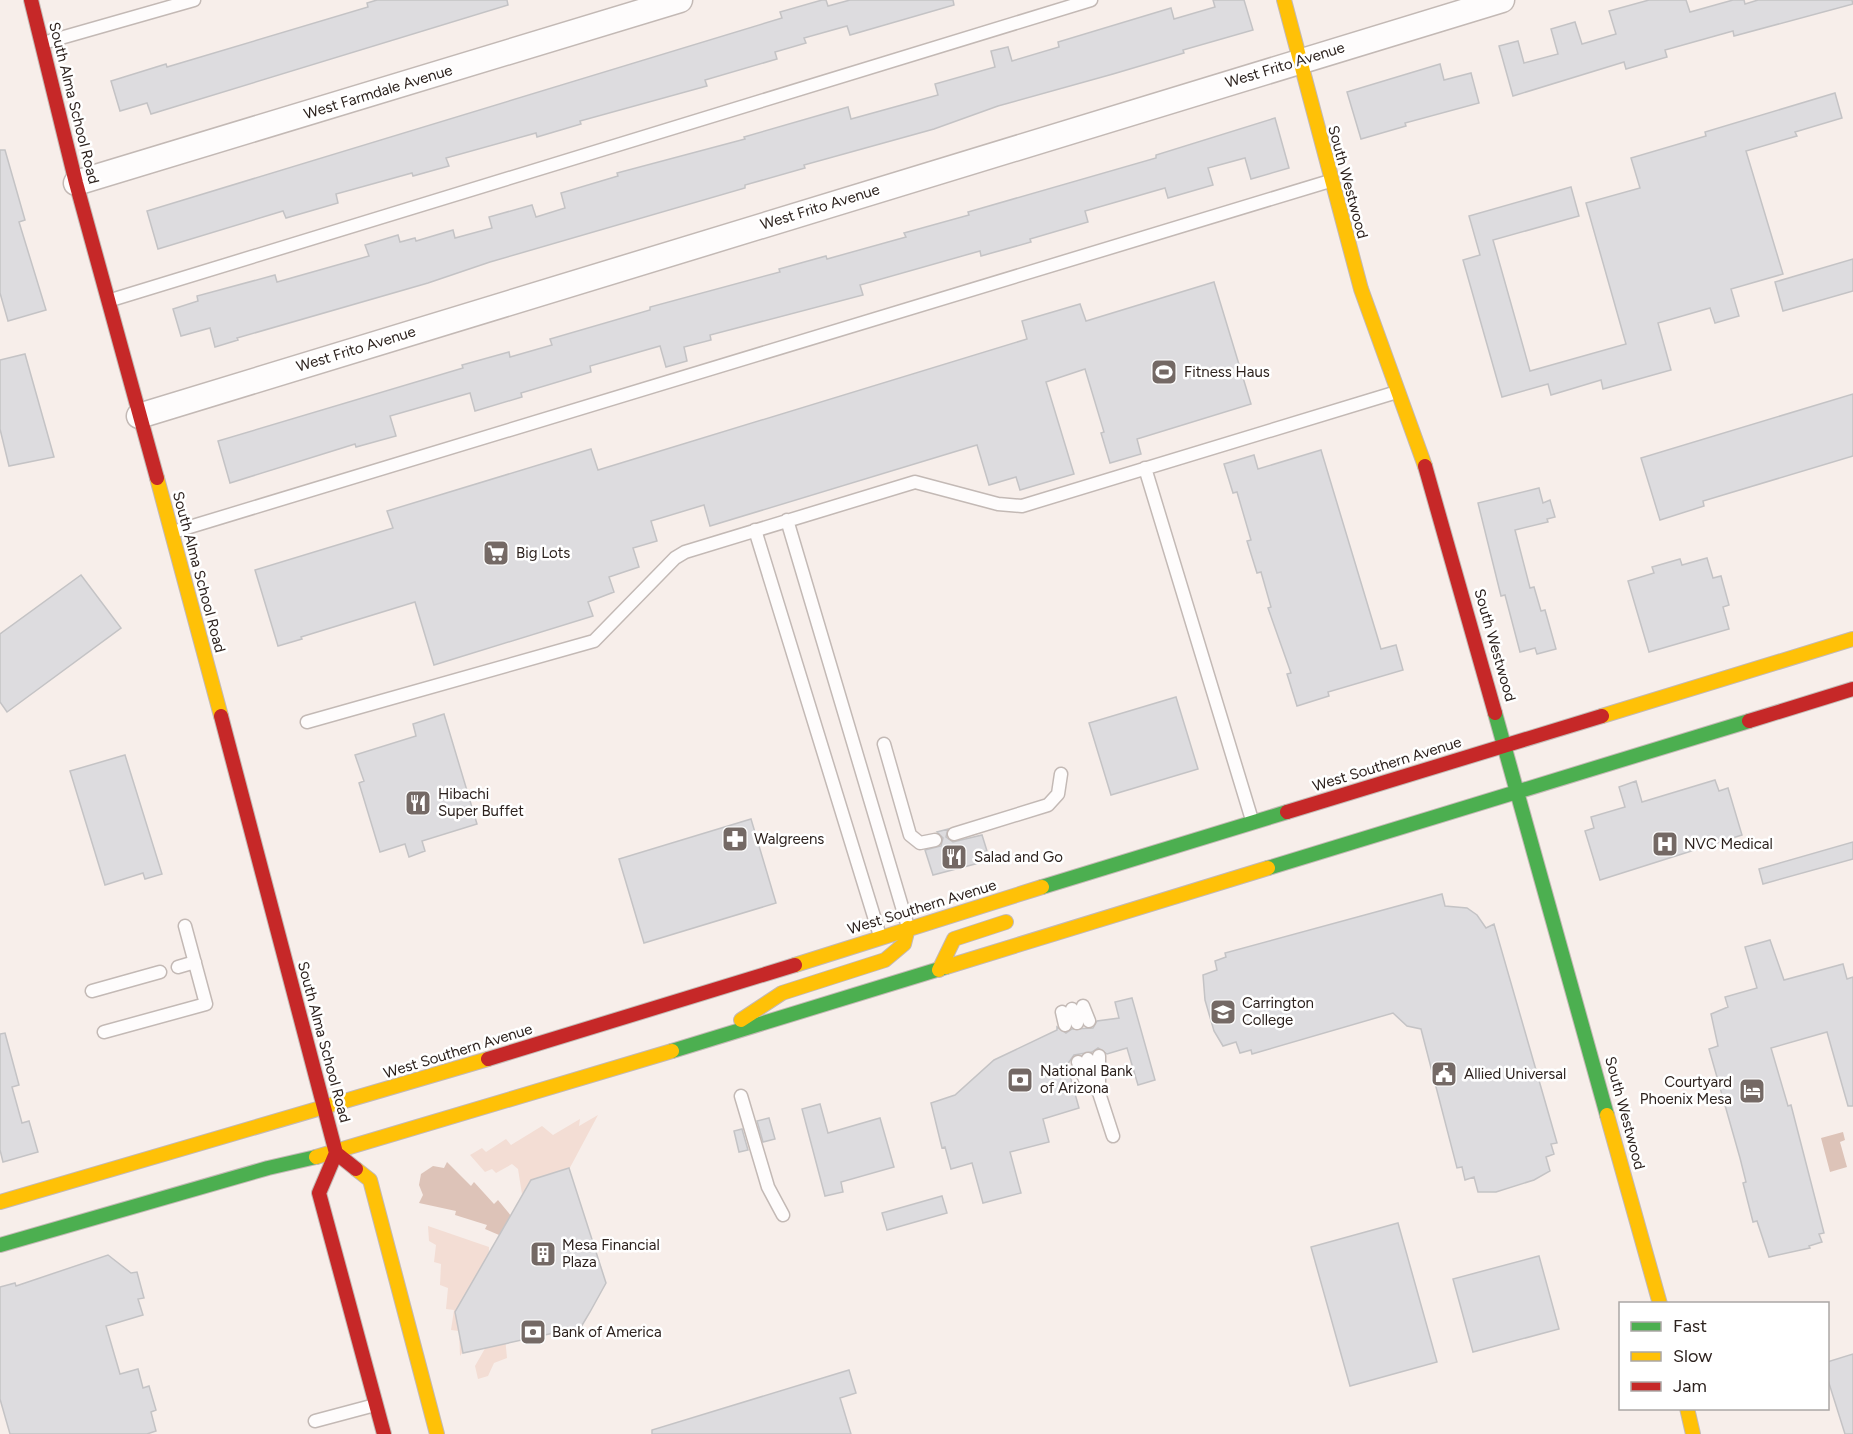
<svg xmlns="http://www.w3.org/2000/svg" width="1853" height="1434" viewBox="0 0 1853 1434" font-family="Figtree,sans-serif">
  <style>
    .green { fill: #f3ddd4 }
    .water { fill: #ddc3b8 }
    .building { fill: #dddcdf; stroke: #c4c3c5; stroke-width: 1.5 }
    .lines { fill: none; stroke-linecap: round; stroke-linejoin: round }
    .lane-casing { stroke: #c3b9b5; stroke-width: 15 }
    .street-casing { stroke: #c3b9b5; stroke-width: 27 }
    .fast-casing { stroke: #c3b9b5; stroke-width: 16 }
    .slow-casing { stroke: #c3b9b5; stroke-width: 16 }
    .jam-casing { stroke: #c3b9b5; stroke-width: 16 }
    .lane { stroke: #fefcfc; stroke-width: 12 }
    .street { stroke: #fefcfc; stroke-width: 24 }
    .fast { stroke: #4caf50; stroke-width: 14 }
    .slow { stroke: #ffc107; stroke-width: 14 }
    .jam { stroke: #c62828; stroke-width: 14 }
    .labels { text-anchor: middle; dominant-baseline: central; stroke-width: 5; stroke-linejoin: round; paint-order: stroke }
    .street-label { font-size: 15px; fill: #2d221e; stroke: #fff }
    .poi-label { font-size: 15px; fill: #2d221e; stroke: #fff; text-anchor: start }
  </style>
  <rect width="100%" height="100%" fill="#f7eeea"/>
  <path class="green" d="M598 1115 565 1177 539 1181 522 1194 518 1169 512 1164 496 1173 492 1169 485 1172 470 1155 482 1148 486 1152 506 1139 511 1145 542 1126 553 1135 580 1119 579 1126Z
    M428 1226 489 1247 488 1269 493 1303 460 1356 459 1331 451 1330 454 1310 446 1309 448 1288 440 1285 441 1264 434 1262 436 1245 429 1241Z
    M503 1317 507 1358 494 1363 488 1376 478 1379 475 1366Z"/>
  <path class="water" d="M1843 1132 1845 1140 1840 1142 1847 1167 1830 1172 1821 1138Z
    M447 1162 471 1186 474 1182 494 1204 498 1200 512 1217 506 1238 485 1229 487 1225 455 1215 456 1211 419 1203 423 1195 419 1185 421 1174 433 1166 444 1168Z"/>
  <path class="building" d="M377 0H507L508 5 151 114 147 103 120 111 111 81 166 64 167 67 368 7 367 3Z
    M822 0H826L828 6 850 0H953L954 5 850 35 847 26 804 38 806 43 775 52 777 59 705 80 707 86 580 121 581 124 537 137 536 133 446 158 449 166 413 176 412 173 336 194 338 203 286 218 283 211 158 249 147 211 782 18 780 12Z
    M1213 0H1244L1253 30 1183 50 1184 53 1113 74 998 106 934 129 804 165 805 168 745 185V188L490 262 428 283 237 338 238 340 215 347 210 328 181 336 173 309 198 301 197 296 275 275 277 282 369 256 365 245 398 235 400 242 415 238 416 241 453 230 455 238 492 228 489 217 532 205 536 217 565 208 561 193 618 176 617 173 745 139 744 137 848 107 851 119 938 95 935 84 995 67 991 51 1008 47 1012 61 1059 47 1058 42 1171 8 1174 19 1215 7Z
    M1649 0H1686L1690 12 1733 0H1744L1745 4 1758 0H1852L1853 4 1734 36 1733 31 1665 50 1667 57 1626 69 1624 62 1513 96 1499 46 1518 41 1524 63 1558 54 1551 29 1575 22 1582 44 1616 34 1609 11Z
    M1440 64 1444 80 1471 73 1479 103 1405 123 1406 126 1361 139 1347 92Z
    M1835 93 1842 118 1795 132 1797 136 1746 151 1783 274 1731 289 1739 316 1715 323 1710 308 1658 323 1671 370 1603 389 1601 380 1551 395 1548 384 1502 397 1463 260 1480 255 1469 216 1571 187 1579 216 1493 240 1530 371 1626 344 1586 203 1640 188 1631 158 1706 136 1705 132Z
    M1275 118 1289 168 1251 179 1245 158 1208 168 1213 185 1168 198 1165 188 1085 211 1088 222 1030 239 1031 242 981 256 980 251 860 285 863 295 710 335 711 340 684 347 687 361 666 367 660 346 590 366 591 372 521 393 522 397 475 411 470 393 390 416 396 436 356 447 355 444 230 483 218 441 463 368 462 365 509 352 510 357 552 345 550 339 650 310V307L780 272 779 269 826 256 827 259 906 237 904 233 969 215 968 212 1156 158V155Z
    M0 150H5L25 220 19 222 46 310 8 321 0 293Z
    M1853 259V291L1783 311 1775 282Z
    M1214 282 1251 404 1137 439 1141 454 1110 463 1101 433 1104 432 1085 369 1046 382 1074 474 1020 490 1016 477 989 485 977 445 710 526 704 505 651 521 657 541 633 548 639 567 609 577 614 592 588 602 593 616 434 665 415 602 301 637 302 639 278 646 255 570 393 528 387 511 591 449 598 470 1027 339 1022 321 1080 304 1086 321Z
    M25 354 54 457 9 466 0 429V360Z
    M1853 394V456L1703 501 1704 506 1660 520 1641 458Z
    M1321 450 1381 649 1396 645 1403 670 1328 692 1329 696 1297 706 1287 674 1291 673 1268 608 1271 607 1261 572 1257 573 1247 541 1251 540 1237 492 1233 493 1224 464 1254 455 1258 469Z
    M1539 488 1543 503 1550 500 1555 517 1547 519 1548 522 1515 530 1530 588 1534 587 1541 611 1545 610 1556 649 1537 654 1535 648 1520 652 1505 595 1501 596 1478 503Z
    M1707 558 1713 578 1721 576 1729 605 1723 607 1729 629 1649 652 1628 581 1654 573 1652 567 1680 559 1682 565Z
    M81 575 121 628 7 712 0 702V634Z
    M1176 697 1198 769 1111 795 1089 723Z
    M444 714 477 824 422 841 425 851 409 857 405 844 380 852 359 783 364 781 355 755 416 736 413 724Z
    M125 755 162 874 145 879 143 873 105 885 70 771Z
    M1715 780 1719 791 1728 788 1742 835 1600 880 1585 831 1594 828 1591 817 1625 807 1619 787 1636 781 1642 802Z
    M751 819 776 903 644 943 619 859Z
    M948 829 946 837 953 842 982 835 987 851 980 853 983 862 933 875 925 850 941 846 943 838 937 832Z
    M1853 842V859L1763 884 1759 869Z
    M1442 894 1445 906 1467 908 1477 915 1486 928 1494 924 1557 1143 1551 1144 1554 1154 1546 1157 1550 1171 1534 1180 1496 1192H1478L1474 1177 1465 1180 1462 1167 1457 1168 1421 1029 1407 1026 1393 1013 1252 1054 1251 1050 1240 1053 1236 1042 1223 1046 1214 1031 1205 1000 1203 975 1217 970 1215 961 1226 957 1225 953Z
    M1770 940 1784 980 1843 964 1847 979 1853 977V1106H1848L1827 1032 1771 1048 1788 1106 1791 1105 1824 1233 1819 1234 1822 1242 1809 1246 1810 1248 1769 1257 1757 1221 1753 1222 1743 1183 1746 1182 1740 1158 1709 1049 1718 1046 1711 1014 1728 1007 1725 997 1757 988 1745 947Z
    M1132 998 1155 1080 1138 1085 1127 1048 1107 1054 1098 1048 1092 1052 1074 1055 1067 1065 1079 1108 1043 1119 1049 1142 1010 1152 1021 1193 983 1203 972 1163 951 1169 945 1147 942 1148 931 1103 955 1095 994 1060 1057 1030V1027L1066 1033 1072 1029 1093 1028 1097 1021 1119 1018 1115 1002Z
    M5 1033 19 1085 12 1087 22 1123 29 1121 38 1152 3 1162 0 1150V1034Z
    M820 1104 828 1133 880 1118 894 1167 841 1182 843 1192 825 1196 802 1109Z
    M769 1118 775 1139 763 1142 757 1121Z
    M742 1129 748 1150 739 1152 734 1131Z
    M569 1168 606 1283 590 1312 581 1327 463 1353 455 1312 531 1180Z
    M942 1196 947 1213 887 1230 882 1213Z
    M1398 1223 1437 1362 1350 1386 1311 1247Z
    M108 1255 131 1273 137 1272 144 1298 138 1299 143 1315 106 1326 120 1374 138 1369 143 1388 149 1386 156 1410 151 1412 156 1431 147 1434H10L0 1399V1287L15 1283 16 1286Z
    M1539 1256 1559 1329 1473 1352 1453 1279Z
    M1853 1354V1434H1845L1827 1377V1362Z
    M849 1370 856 1393 840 1398 851 1434H652V1430Z"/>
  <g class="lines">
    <g class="lane-casing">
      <path id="lane" d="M43 43 194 0
        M111 300 1091 0
        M1145 468 1252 820
        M787 520 908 927
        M755 530 880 936
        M173 532 1330 181
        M307 722 594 641 675 558 685 552 915 482 998 504 1022 506 1397 392
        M884 744 910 835 920 843 935 840
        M954 834 1048 805 1058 794 1061 774
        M178 967 195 962
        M92 991 160 972
        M1083 1006 1089 1021
        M1072 1009 1077 1023
        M1062 1012 1065 1025
        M104 1032 206 1004 185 926
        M1099 1056V1083
        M1088 1059 1113 1136
        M1078 1062 1086 1082 1093 1088 1098 1087
        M741 1096 768 1187 783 1215
        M315 1421 375 1405"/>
    </g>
    <g class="street-casing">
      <path id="street" d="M76 183 680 0
        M139 416 1502 0"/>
    </g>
    <g class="fast-casing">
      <path id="fast" d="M1495 713 1607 1115
        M1268 868 1749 721
        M1042 887 1287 812
        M672 1051 946 967
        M0 1245 268 1168 316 1157"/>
    </g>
    <g class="slow-casing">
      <path id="slow" d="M1284 0 1361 289 1425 466
        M157 478 221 716
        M1602 716 1853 639
        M795 965 1042 887
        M946 967 1268 868
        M939 970 954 939 1006 922
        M741 1020 782 993 885 960 904 944 908 928
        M1607 1115 1660 1304
        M316 1157 672 1051
        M356 1169 370 1180 437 1434
        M0 1202 488 1059
        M1687 1408 1693 1434"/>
    </g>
    <g class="jam-casing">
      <path id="jam" d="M31 0 76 183 157 478
        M1425 466 1495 713
        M221 716 336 1153 356 1169
        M1749 721 1853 689
        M1287 812 1602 716
        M488 1059 795 965
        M336 1153 319 1193 384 1434"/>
    </g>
    <use href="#lane" class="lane"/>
    <use href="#street" class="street"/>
    <use href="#fast" class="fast"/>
    <use href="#slow" class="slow"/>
    <use href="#jam" class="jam"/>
  </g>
  <defs>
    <g id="stadium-square" transform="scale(1.35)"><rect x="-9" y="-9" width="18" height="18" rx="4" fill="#746965" stroke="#fff"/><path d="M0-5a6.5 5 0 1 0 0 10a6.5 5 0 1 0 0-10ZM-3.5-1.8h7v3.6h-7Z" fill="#fff"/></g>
    <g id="supermarket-square" transform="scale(1.35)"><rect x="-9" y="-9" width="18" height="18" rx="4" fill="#746965" stroke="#fff"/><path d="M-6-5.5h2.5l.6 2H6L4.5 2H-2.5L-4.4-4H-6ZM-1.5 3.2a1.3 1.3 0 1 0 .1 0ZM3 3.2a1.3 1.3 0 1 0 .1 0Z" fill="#fff"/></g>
    <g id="restaurant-square" transform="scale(1.35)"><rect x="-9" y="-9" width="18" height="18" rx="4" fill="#746965" stroke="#fff"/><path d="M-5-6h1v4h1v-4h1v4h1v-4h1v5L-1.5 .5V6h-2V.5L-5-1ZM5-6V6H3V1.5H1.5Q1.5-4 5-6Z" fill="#fff"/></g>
    <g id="pharmacy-square" transform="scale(1.35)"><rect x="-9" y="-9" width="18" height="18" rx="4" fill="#746965" stroke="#fff"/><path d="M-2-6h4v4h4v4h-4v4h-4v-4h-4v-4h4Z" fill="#fff"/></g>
    <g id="hospital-square" transform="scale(1.35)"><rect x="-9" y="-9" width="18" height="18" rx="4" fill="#746965" stroke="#fff"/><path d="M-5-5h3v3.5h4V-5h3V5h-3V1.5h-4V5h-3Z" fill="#fff"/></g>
    <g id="university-square" transform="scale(1.35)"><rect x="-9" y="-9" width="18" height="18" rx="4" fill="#746965" stroke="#fff"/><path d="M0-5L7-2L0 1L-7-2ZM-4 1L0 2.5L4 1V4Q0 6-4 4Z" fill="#fff"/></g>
    <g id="civic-square" transform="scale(1.35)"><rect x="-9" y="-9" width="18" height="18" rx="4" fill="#746965" stroke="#fff"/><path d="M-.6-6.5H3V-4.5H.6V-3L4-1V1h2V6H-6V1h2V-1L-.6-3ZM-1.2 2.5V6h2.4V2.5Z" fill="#fff"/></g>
    <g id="bank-square" transform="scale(1.35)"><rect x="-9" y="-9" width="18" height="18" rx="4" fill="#746965" stroke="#fff"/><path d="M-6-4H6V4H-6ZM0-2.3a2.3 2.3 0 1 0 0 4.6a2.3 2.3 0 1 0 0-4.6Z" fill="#fff"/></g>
    <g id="hotel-square" transform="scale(1.35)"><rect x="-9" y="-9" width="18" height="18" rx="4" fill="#746965" stroke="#fff"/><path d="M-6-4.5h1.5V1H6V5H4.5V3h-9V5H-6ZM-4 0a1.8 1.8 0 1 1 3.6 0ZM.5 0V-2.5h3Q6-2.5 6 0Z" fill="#fff"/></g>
    <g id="building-square" transform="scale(1.35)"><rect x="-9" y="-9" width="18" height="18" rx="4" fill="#746965" stroke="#fff"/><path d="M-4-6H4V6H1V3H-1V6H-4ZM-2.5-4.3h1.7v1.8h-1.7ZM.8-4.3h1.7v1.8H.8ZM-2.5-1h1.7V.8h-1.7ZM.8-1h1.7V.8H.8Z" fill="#fff"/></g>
  </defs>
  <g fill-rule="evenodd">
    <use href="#stadium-square" x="1164" y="372"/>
    <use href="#supermarket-square" x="496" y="553"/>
    <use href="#restaurant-square" x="418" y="803"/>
    <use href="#pharmacy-square" x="735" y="839"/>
    <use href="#hospital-square" x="1665" y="844"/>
    <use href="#restaurant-square" x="954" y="857"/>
    <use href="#university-square" x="1223" y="1012"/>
    <use href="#civic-square" x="1444" y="1074"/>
    <use href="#bank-square" x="1020" y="1080"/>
    <use href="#hotel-square" x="1752" y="1091"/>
    <use href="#building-square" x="543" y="1254"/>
    <use href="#bank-square" x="533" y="1332"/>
  </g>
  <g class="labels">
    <g class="street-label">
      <text transform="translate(1285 65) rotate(-17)">West Frito Avenue</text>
      <text transform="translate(378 92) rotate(-17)">West Farmdale Avenue</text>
      <text transform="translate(74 103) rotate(76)">South Alma School Road</text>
      <text transform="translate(1348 182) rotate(75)">South Westwood</text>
      <text transform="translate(820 207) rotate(-17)">West Frito Avenue</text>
      <text transform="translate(356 349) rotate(-17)">West Frito Avenue</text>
      <text transform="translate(199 572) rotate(75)">South Alma School Road</text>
      <text transform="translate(1495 645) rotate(74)">South Westwood</text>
      <text transform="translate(1387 764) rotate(-17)">West Southern Avenue</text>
      <text transform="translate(922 907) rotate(-17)">West Southern Avenue</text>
      <text transform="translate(324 1042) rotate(75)">South Alma School Road</text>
      <text transform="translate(458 1051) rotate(-17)">West Southern Avenue</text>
      <text transform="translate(1625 1113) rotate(75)">South Westwood</text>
    </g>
    <g class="poi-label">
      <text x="1184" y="372">Fitness Haus</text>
      <text x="516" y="553">Big Lots</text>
      <text x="438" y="794">Hibachi<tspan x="438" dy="17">Super Buffet</tspan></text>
      <text x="754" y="839">Walgreens</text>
      <text x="1684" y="844">NVC Medical</text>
      <text x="974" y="857">Salad and Go</text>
      <text x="1242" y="1003">Carrington<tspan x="1242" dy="17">College</tspan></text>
      <text x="1040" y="1071">National Bank<tspan x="1040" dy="17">of Arizona</tspan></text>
      <text x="1464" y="1074">Allied Universal</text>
      <text x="1732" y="1082" text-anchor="end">Courtyard<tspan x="1732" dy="17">Phoenix Mesa</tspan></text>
      <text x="562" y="1245">Mesa Financial<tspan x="562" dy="17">Plaza</tspan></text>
      <text x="552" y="1332">Bank of America</text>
    </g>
  </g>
  <rect x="1619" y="1302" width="210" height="108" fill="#ffffff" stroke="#aba7a5" stroke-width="1.5"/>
  <rect x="1631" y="1322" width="30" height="9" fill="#4caf50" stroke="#aba7a5" stroke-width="1.5"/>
  <text x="1673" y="1332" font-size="18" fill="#2d221e">Fast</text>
  <rect x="1631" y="1352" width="30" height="9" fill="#ffc107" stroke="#aba7a5" stroke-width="1.5"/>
  <text x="1673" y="1362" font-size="18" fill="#2d221e">Slow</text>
  <rect x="1631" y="1382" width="30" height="9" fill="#c62828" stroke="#aba7a5" stroke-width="1.5"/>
  <text x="1673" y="1392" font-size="18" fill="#2d221e">Jam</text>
</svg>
